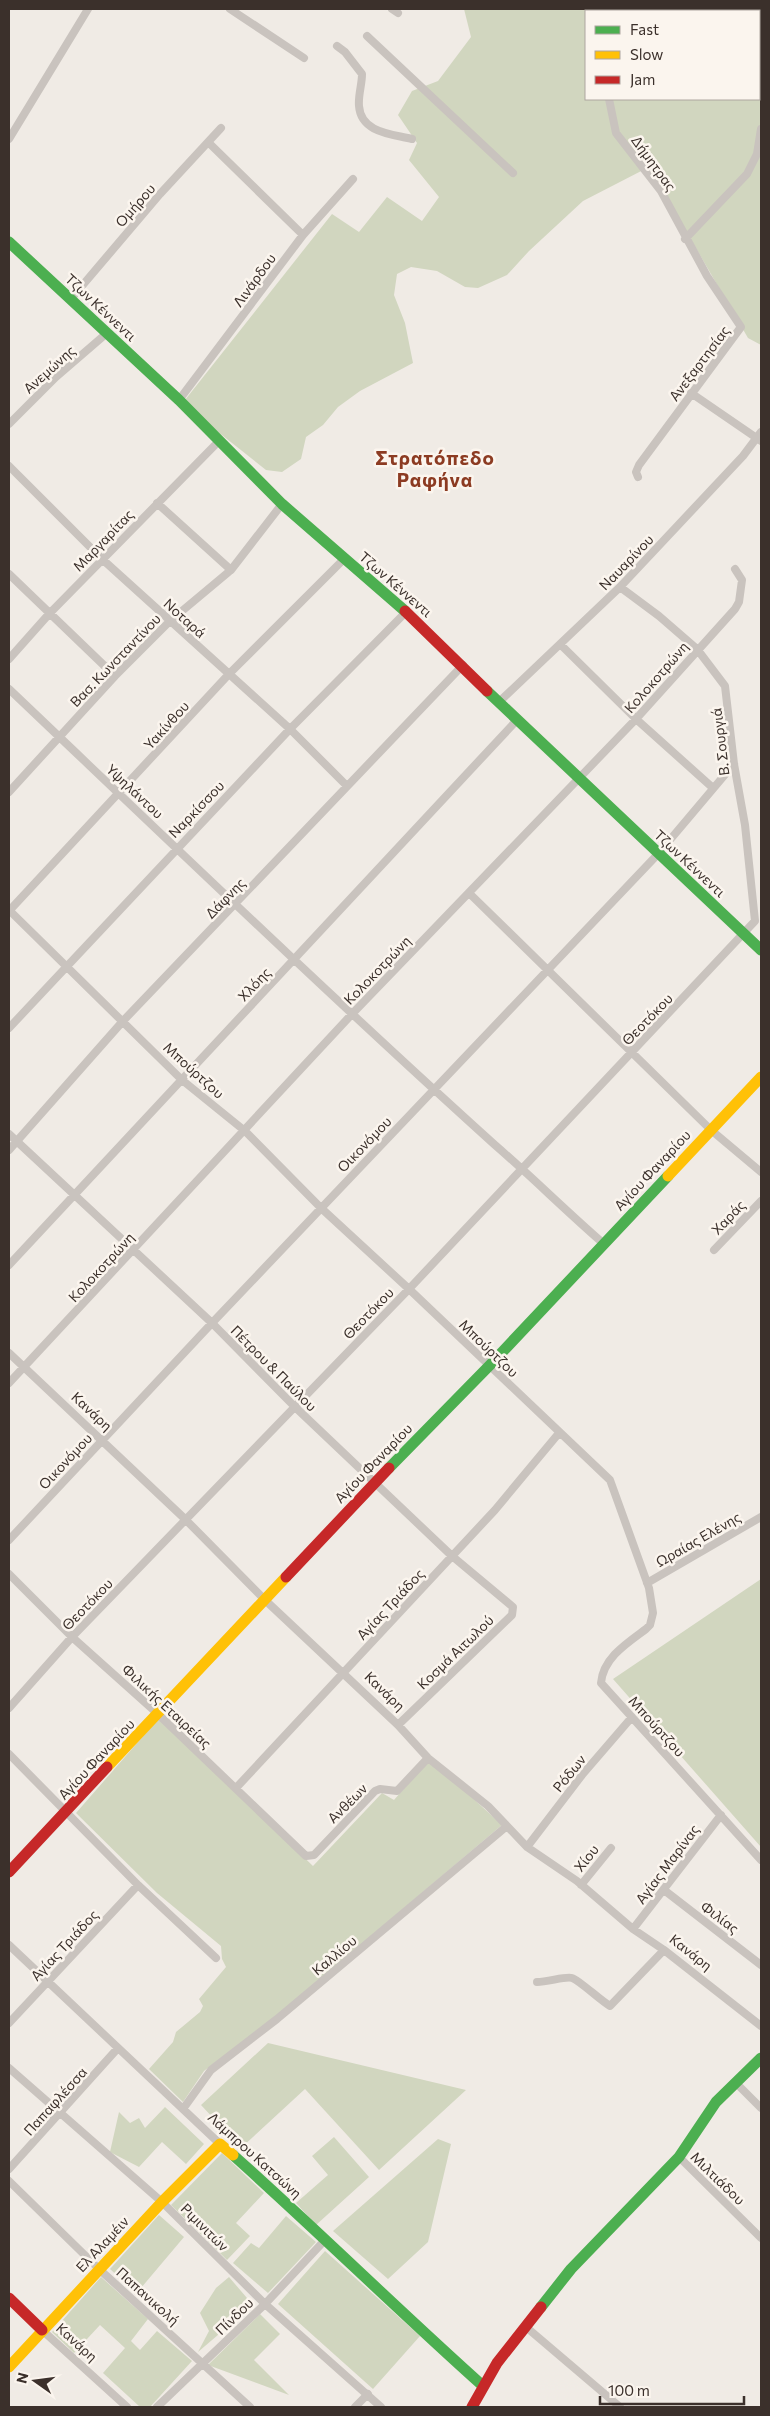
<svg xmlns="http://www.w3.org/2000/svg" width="770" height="2416" viewBox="0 0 770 2416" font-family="Commissioner,sans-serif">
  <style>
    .green { fill: #d1d6bf }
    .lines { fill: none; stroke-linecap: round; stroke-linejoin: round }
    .street { stroke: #c9c3be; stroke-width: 8 }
    .fast { stroke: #4caf50; stroke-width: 11 }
    .slow { stroke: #ffc107; stroke-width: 11 }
    .jam { stroke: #c62828; stroke-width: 11 }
    .labels { text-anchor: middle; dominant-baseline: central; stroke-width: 5; stroke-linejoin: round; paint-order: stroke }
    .street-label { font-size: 14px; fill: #3b302b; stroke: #fbf5ee }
    .district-label { font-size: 19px; font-weight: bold; letter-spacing: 1px; fill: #8c3b22; stroke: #fbf5ee }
  </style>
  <rect width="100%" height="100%" fill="#f0ebe5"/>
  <path class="green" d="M464 9H702L706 11H586V99H759V56L761 59V345L748 338 649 167 583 201 529 251 507 275 478 288 465 287 437 271 411 267 397 274 394 295 405 323 413 363 360 391 338 407 323 425 306 437 301 459 282 472 266 470 203 420 185 400 332 214 359 232 387 197 422 221 439 197 409 160 417 143 398 115 412 91 438 81 471 37Z
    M761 1579V1847L613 1679Z
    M159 1718 313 1866 382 1793 394 1800 430 1759 502 1825 280 2013 204 2071 183 2102 149 2069 173 2042 176 2032 200 2012 203 2006 199 1999 226 1967 222 1959 221 1946 157 1893 76 1813Z
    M268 2043 466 2090 379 2170 305 2089 241 2148 201 2105Z
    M165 2107 204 2144 186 2164 162 2142 139 2167 110 2152 119 2112 130 2123 139 2118 145 2128Z
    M334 2137 369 2177 316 2225 296 2203 328 2175 312 2156Z
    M438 2139 451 2144 428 2242 388 2279 333 2231Z
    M222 2153 264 2193 236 2223 250 2236 227 2260 171 2205Z
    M159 2215 184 2237 141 2288 159 2305 155 2310 110 2269Z
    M286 2216 316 2242 268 2293 233 2263 251 2243 259 2248Z
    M325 2251 420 2336 373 2389 278 2304Z
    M101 2277 148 2319 131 2341 140 2350 157 2331 192 2361 150 2407H140L103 2373 125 2348 100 2325 74 2353 52 2332Z
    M229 2277 253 2305 198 2352 209 2331 200 2313 216 2288Z
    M260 2314 280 2334 254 2360 289 2395 208 2365Z"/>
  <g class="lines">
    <path class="street" d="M230 9 304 58
      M392 9 398 13
      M640 11 642 9
      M367 36 513 173
      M337 46 345 52 362 74C362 85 358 95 359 106 361 133 392 134 412 139
      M609 99 616 133 661 191 707 276 741 327 639 465 636 472 638 477
      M9 139 88 9
      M209 143 303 235
      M685 239 747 174 757 154 761 129
      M70 300 160 194 221 128
      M691 393 761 441
      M179 400 303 235 353 179
      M9 424 56 377 107 333
      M9 466 102 559 290 729 347 786
      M157 503 231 570
      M9 574 115 676
      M561 645 636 719 713 788
      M9 659 49 614 218 442
      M9 689C170 842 330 996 495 1145 532 1177 567 1212 604 1244
      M499 702 620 587 743 456 761 432
      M9 792 115 676 170 621 231 570 282 504
      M469 893 711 1130 761 1172
      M9 910 182 1080 245 1131 321 1208 409 1289 610 1480 649 1588 653 1613 650 1625 646 1629C627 1643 603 1658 601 1683L761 1860
      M9 911 229 674 344 559
      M9 1028 290 729 406 612
      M9 1134 212 1323 294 1406 452 1556 513 1607 512 1615 398 1725
      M9 1150 123 1021 463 665
      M714 1250 761 1201
      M9 1265 517 720
      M9 1353 185 1519 265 1600 398 1725 428 1758 488 1806 527 1847 577 1881 633 1929 664 1950 761 2026
      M9 1383 352 1014 636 719 735 609 739 602 742 580 735 569
      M9 1540 212 1323 658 854 734 764
      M9 1574 72 1637 158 1714 306 1856 314 1855 375 1791 380 1789 397 1791 428 1758
      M647 1583 761 1517
      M9 1708 72 1637 409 1289 755 921 745 825 734 764 725 686 697 649 659 616 620 587
      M9 1754 138 1885 216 1958
      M236 1788 495 1510 559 1433
      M527 1847 582 1775 632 1717
      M581 1885 611 1848
      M664 1890 761 1965
      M633 1929 721 1815
      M9 1945 220 2144
      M537 1982C548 1982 566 1976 572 1978 579 1980 601 2001 610 2006L664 1950
      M9 2023 138 1885
      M9 2068 162 2202 265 2304 381 2407
      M736 2083 761 2108
      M183 2109 211 2070 277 2019 507 1826
      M679 2157 761 2238
      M9 2169 118 2048
      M9 2181 99 2269 250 2407
      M526 2327 620 2407
      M42 2330 127 2407
      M157 2407 265 2304 325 2240
      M355 2407 368 2394"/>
    <path class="fast" d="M9 242 179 400 282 504 405 611
      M487 691 761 950
      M389 1468 490 1365 668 1176
      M233 2155C318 2231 398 2310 483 2386
      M541 2307 571 2269 679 2157 716 2102 761 2058"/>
    <path class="slow" d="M668 1176 761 1077
      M107 1767 286 1577
      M9 2367 162 2202 220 2144 233 2155"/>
    <path class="jam" d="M405 611 487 691
      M286 1577 389 1468
      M9 1872 107 1767
      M9 2298 42 2330
      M472 2407 497 2363 541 2307"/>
  </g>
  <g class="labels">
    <g class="street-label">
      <text transform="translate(654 163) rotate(54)">Δήμητρας</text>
      <text transform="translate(135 205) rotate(-49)">Ομήρου</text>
      <text transform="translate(254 280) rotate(-54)">Λινάρδου</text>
      <text transform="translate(101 307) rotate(43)">Τζων Κέννεντι</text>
      <text transform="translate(699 363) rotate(-53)">Ανεξαρτησίας</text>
      <text transform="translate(49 369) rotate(-42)">Ανεμώνης</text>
      <text transform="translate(103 540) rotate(-46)">Μαργαρίτας</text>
      <text transform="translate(626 562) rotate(-46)">Ναυαρίνου</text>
      <text transform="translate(396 584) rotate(41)">Τζων Κέννεντι</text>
      <text transform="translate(185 618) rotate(42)">Νοταρά</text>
      <text transform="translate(115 660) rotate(-46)">Βασ. Κωνσταντίνου</text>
      <text transform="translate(656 677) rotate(-49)">Κολοκοτρώνη</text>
      <text transform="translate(166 725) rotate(-48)">Υακίνθου</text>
      <text transform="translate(720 742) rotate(-97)">Β. Σουργιά</text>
      <text transform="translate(135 791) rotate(43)">Υψηλάντου</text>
      <text transform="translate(196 809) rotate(-46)">Ναρκίσσου</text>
      <text transform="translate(690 863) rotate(43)">Τζων Κέννεντι</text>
      <text transform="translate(225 898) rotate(-46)">Δάφνης</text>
      <text transform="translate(377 970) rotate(-46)">Κολοκοτρώνη</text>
      <text transform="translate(254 984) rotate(-47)">Χλόης</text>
      <text transform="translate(647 1019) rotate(-46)">Θεοτόκου</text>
      <text transform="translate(194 1070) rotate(42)">Μπούρτζου</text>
      <text transform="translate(364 1144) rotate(-46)">Οικονόμου</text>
      <text transform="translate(652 1170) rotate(-47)">Αγίου Φαναρίου</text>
      <text transform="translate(728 1217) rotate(-46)">Χαράς</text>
      <text transform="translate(101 1267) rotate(-47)">Κολοκοτρώνη</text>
      <text transform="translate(368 1313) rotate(-46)">Θεοτόκου</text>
      <text transform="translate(489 1348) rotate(44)">Μπούρτζου</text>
      <text transform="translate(274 1368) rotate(45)">Πέτρου &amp; Παύλου</text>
      <text transform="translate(92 1411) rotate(43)">Κανάρη</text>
      <text transform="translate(65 1461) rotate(-47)">Οικονόμου</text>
      <text transform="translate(373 1463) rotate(-46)">Αγίου Φαναρίου</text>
      <text transform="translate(698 1539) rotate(-30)">Ωραίας Ελένης</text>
      <text transform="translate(87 1604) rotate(-46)">Θεοτόκου</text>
      <text transform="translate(390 1604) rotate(-47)">Αγίας Τριάδος</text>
      <text transform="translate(455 1652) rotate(-44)">Κοσμά Αιτωλού</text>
      <text transform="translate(385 1691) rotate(44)">Κανάρη</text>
      <text transform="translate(167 1706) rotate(43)">Φιλικής Εταιρείας</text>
      <text transform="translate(657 1726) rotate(48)">Μπούρτζου</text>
      <text transform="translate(96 1759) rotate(-47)">Αγίου Φαναρίου</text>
      <text transform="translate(569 1773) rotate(-51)">Ρόδων</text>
      <text transform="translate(347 1803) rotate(-45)">Ανθέων</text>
      <text transform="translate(586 1858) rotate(-52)">Χίου</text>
      <text transform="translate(667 1864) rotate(-53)">Αγίας Μαρίνας</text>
      <text transform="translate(720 1917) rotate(37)">Φιλίας</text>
      <text transform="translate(64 1945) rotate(-47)">Αγίας Τριάδος</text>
      <text transform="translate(691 1952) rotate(38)">Κανάρη</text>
      <text transform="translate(334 1955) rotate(-40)">Καλλίου</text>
      <text transform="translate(55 2101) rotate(-48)">Παπαφλέσσα</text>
      <text transform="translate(255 2155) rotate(42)">Λάμπρου Κατσώνη</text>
      <text transform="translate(718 2178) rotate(44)">Μιλτιάδου</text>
      <text transform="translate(205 2227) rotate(45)">Ριμινιτών</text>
      <text transform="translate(102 2244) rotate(-47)">Ελ Αλαμέιν</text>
      <text transform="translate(148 2296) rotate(42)">Παπανικολή</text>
      <text transform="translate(234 2316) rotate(-44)">Πίνδου</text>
      <text transform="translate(77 2342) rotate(42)">Κανάρη</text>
    </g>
    <g class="district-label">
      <text x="435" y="457">Στρατόπεδο<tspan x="435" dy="22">Ραφήνα</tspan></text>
    </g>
  </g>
  <rect width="770" height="2416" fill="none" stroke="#3b302b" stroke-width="20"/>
  <rect x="585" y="10" width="175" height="90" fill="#fbf5ee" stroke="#aea6a0"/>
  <rect x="595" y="26" width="25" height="8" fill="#4caf50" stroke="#aea6a0"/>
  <text x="630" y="35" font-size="15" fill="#3b302b">Fast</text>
  <rect x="595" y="51" width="25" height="8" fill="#ffc107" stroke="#aea6a0"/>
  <text x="630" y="60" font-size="15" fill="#3b302b">Slow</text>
  <rect x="595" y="76" width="25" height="8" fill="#c62828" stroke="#aea6a0"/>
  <text x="630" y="85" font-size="15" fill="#3b302b">Jam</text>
  <g transform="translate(35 2381) rotate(284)" stroke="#fbf5ee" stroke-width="4" paint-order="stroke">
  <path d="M0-4L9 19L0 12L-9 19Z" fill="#3b302b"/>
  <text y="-8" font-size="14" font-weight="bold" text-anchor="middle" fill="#3b302b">N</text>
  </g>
  <path d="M600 2396v8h144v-8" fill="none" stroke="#3b302b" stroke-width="2.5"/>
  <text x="608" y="2396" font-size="15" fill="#3b302b" stroke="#fbf5ee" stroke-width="4" paint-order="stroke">100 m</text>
</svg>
